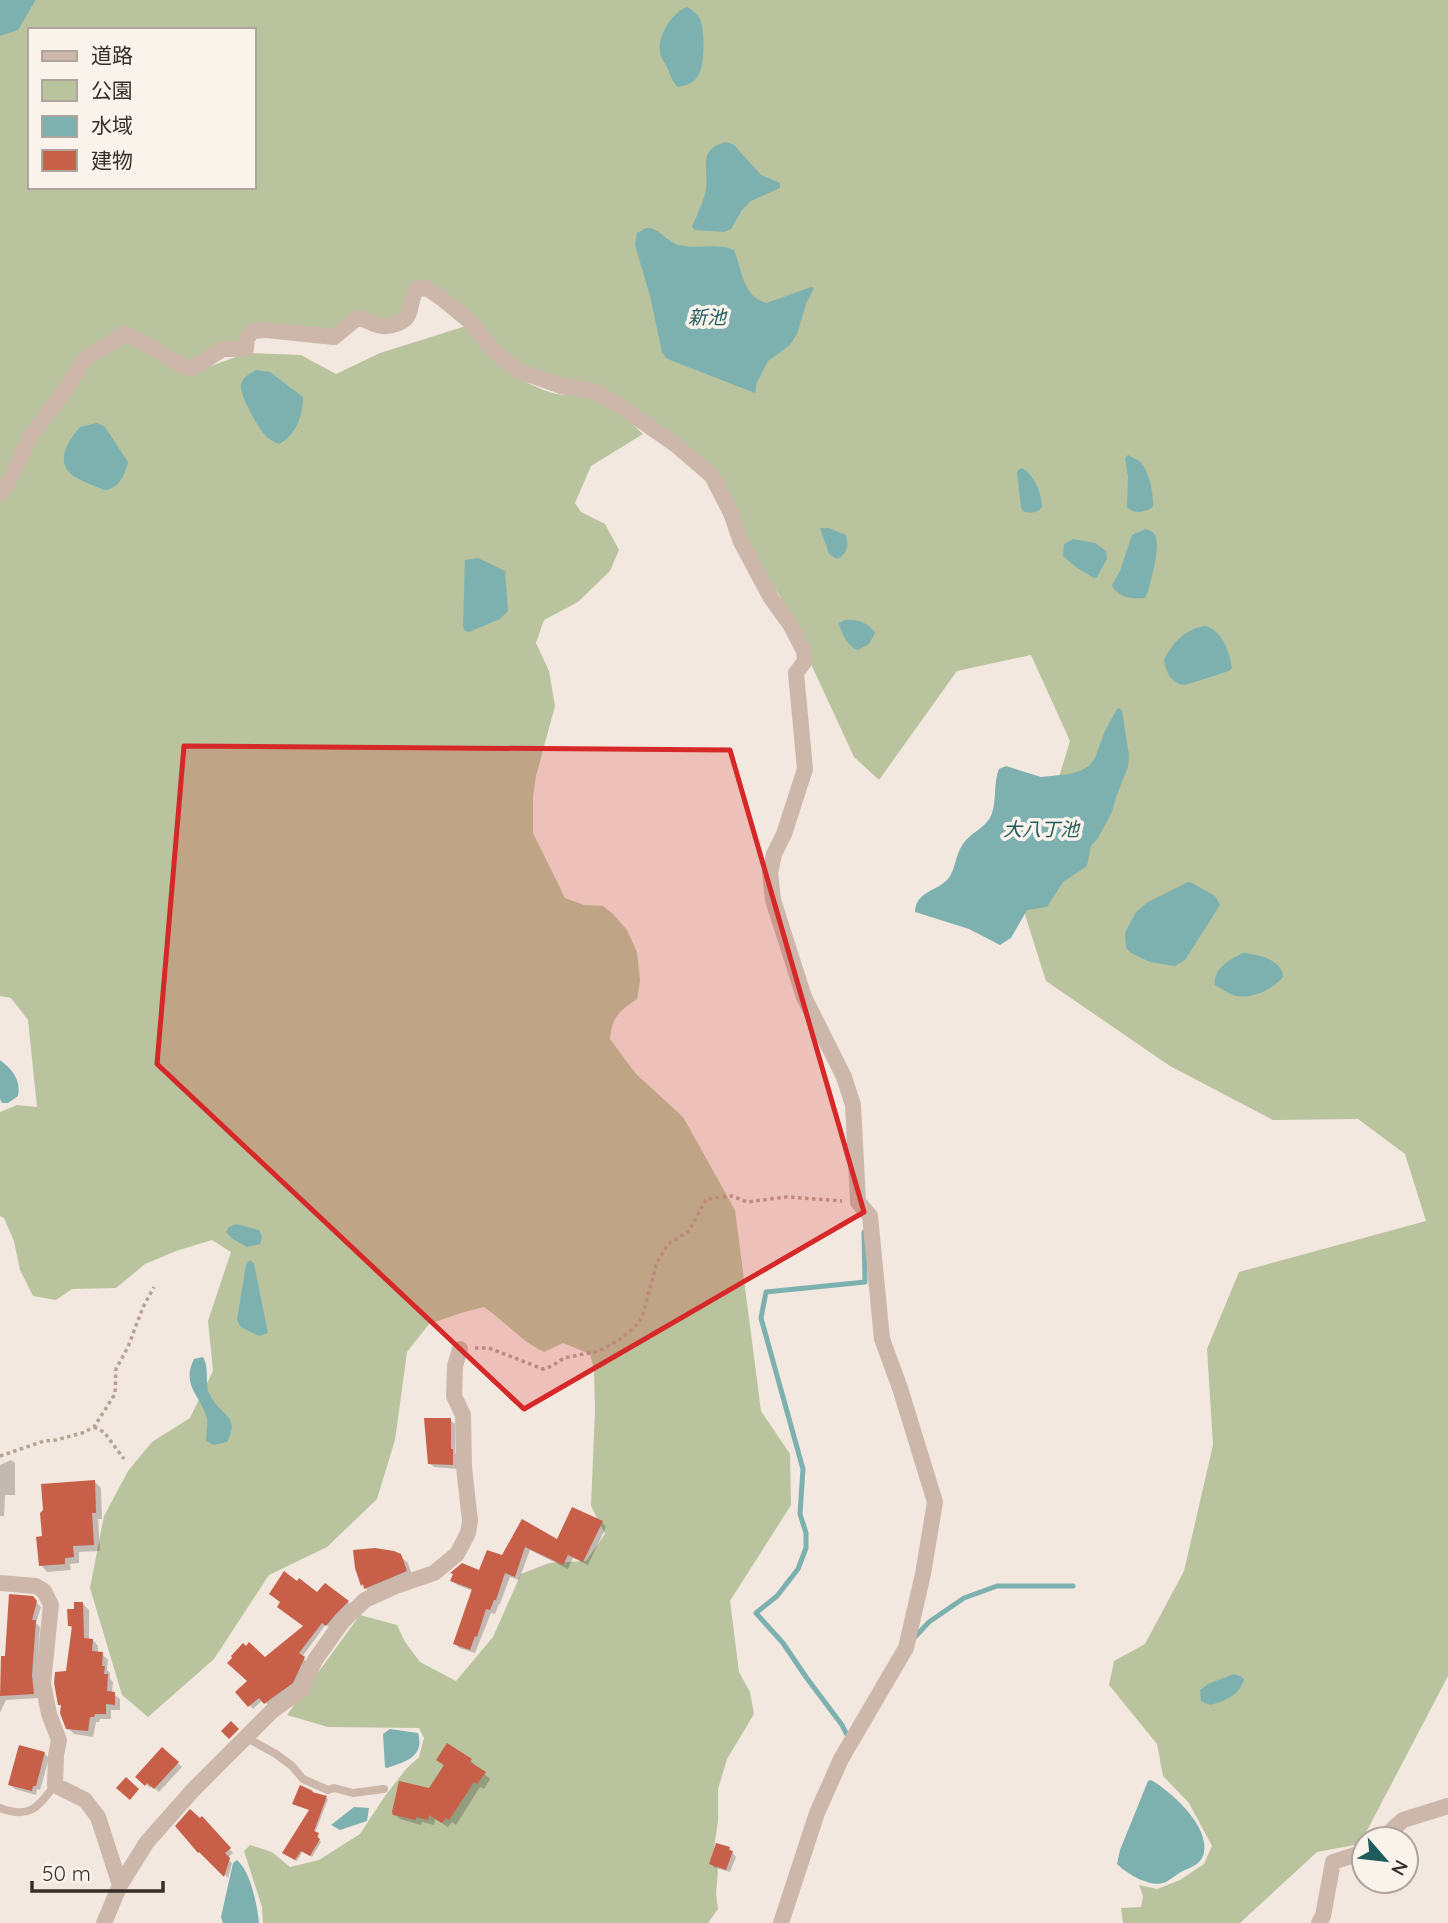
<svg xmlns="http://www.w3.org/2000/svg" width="1448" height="1923" viewBox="0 0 1448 1923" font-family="Quicksand,'Noto Sans JP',sans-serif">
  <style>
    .green { fill: #b9c39e; fill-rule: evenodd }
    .water { fill: #7db1b0 }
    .shadow { fill: #0003 }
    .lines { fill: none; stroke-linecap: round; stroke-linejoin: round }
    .stream { stroke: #7db1b0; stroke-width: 5 }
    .building { fill: #c75f49 }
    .path { stroke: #b8a194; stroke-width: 3.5; stroke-dasharray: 3.5 3.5; stroke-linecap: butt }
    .lane { stroke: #ccb7aa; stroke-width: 8 }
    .street { stroke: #ccb7aa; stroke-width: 16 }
    .marked { fill: #d62828; fill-opacity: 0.2; stroke: #d62828; stroke-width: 5; stroke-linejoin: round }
    .labels { text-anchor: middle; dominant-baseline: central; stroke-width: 7; stroke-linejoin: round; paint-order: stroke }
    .water-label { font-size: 19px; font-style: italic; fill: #1e5c5c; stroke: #faf3ec }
  </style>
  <rect width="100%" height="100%" fill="#f3e8df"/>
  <path class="green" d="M0 0H1448V1676L1360 1844 1317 1852 1240 1923H1123L1121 1908 1141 1907 1143 1896 1139 1885 1157 1889 1180 1880 1204 1864 1212 1846 1189 1803 1163 1776 1157 1744 1109 1685 1114 1661 1145 1644 1184 1571 1213 1445 1207 1349 1239 1272 1426 1221 1405 1154 1358 1119 1273 1120 1170 1066 1046 981 1021 902 1070 741 1031 655 957 671 879 780 854 757 811 664 807 647 780 596 754 560 721 483 633 408 518 367 427 284 399 321 375 319 333 333 269 326 242 341 189 362 138 334 87 351 0 486ZM30 30H254V187H30Z
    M466 326C487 357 520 385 557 394 569 396 583 393 594 399 613 407 628 420 643 434L591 466 575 503 581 512 605 524 619 550 610 571 578 602 544 620 536 643 549 671 555 706 536 776 533 796V833L565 898 584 905 603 906 613 914 627 930 637 952 640 981 637 999C619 1011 612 1017 610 1039L636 1074 683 1117 735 1210 761 1411 790 1454 791 1505 730 1601 739 1672 750 1692 754 1714 727 1759 718 1789V1821L713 1855 718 1871 716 1894 718 1909 708 1923H263L262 1907 244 1851 250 1845 272 1852 290 1867 319 1860 360 1834 385 1796 407 1768 419 1757 424 1738 419 1728 328 1727 287 1715 360 1615 397 1625 405 1642 420 1662 456 1681 493 1637 521 1574 549 1563 586 1561 605 1534 591 1506 595 1411 594 1369 590 1354 563 1343 544 1352C519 1340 506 1322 484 1307L461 1313 429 1324 407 1352 395 1440 377 1499 327 1547 269 1575 214 1659 148 1717 122 1695 90 1588 104 1516 128 1471 152 1442 190 1418 213 1371 208 1321 231 1252 212 1240 176 1251 145 1264 116 1288 72 1289 56 1300 33 1296 20 1270 14 1241 4 1218 0 1216V1112L17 1105 37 1107 28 1020 11 998 0 996V501L12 487 35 436 95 358 127 338 191 373 247 353 301 355 336 374 380 353Z"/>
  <path class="water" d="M0 0H35V1L18 30 0 36Z
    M687 7C692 10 697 13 700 19 705 30 705 66 698 76 694 83 685 86 678 87 671 81 671 75 667 67 665 62 661 59 660 52 657 37 672 12 687 7Z
    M726 142 734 145 761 175 780 183V188L751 201 742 210 731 229 724 232 695 230 692 227C697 215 704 201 706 189 709 166 697 150 726 142Z
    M646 228C660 227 666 242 679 245 698 250 717 242 734 250 742 270 743 298 767 303L811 287 814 288 806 304 797 334 790 345 768 361 757 382 755 393 675 362 666 358 662 352 650 296 635 245 637 233Z
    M256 370 270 372 303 397C303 415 296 436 279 444 274 442 268 439 265 435 258 428 239 394 241 385 243 377 249 374 256 370Z
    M97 423 105 427 128 462C125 475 119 489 104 490 96 486 74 479 69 472 56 458 70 439 80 427Z
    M1128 455C1131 457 1135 458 1139 461 1149 469 1154 495 1153 507 1145 513 1133 514 1127 507L1128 476 1125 458Z
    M1022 468C1034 475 1042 493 1042 507 1038 513 1030 514 1023 511L1021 507 1017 473 1018 470Z
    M820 528H829L846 535C849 545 847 555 837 559L829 554Z
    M1146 529C1150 531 1153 531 1155 535 1161 547 1151 579 1148 592L1145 598C1133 599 1117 598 1112 585L1120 571 1132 535Z
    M1073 539 1095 543 1106 551 1107 559 1097 577 1094 578 1076 567 1063 556 1064 544Z
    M478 558 505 571 508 611 500 619 469 632 465 631 463 626 465 560Z
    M845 620C856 619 868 622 875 633L869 644 858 650C848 647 841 633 839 623Z
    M1206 626C1223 632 1229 651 1232 668L1229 671 1185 685C1171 684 1166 672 1164 660 1173 642 1186 628 1206 626Z
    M1119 708 1122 711 1129 755 1128 767 1116 797 1112 812 1098 838 1091 846 1087 866 1063 882 1047 907 1027 910 1011 938 1000 945 969 929 915 912C916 891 936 892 948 879 956 869 955 855 963 844 971 832 988 827 992 813 997 798 993 784 999 769L1006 766 1041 777 1070 774 1082 770 1089 766 1095 758 1105 731 1117 709Z
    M1188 882 1192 883 1215 896 1220 905 1185 960 1175 966 1150 962 1131 953 1126 948 1125 933 1136 912 1148 902Z
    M1243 953C1258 954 1283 960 1283 977 1273 989 1253 999 1236 996 1229 994 1222 989 1215 985 1213 969 1230 959 1243 953Z
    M0 1060C13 1070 21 1080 18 1096L8 1103H2L0 1099Z
    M236 1224 259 1230 262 1237 260 1244 247 1247 233 1239 226 1232 229 1227Z
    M250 1260 254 1264 268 1333 259 1336 241 1327 237 1320 246 1265Z
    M203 1357C210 1369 204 1384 210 1395 220 1416 241 1415 227 1442L214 1445 206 1441C206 1434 208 1424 207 1418 200 1395 181 1385 194 1359Z
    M1234 1674 1240 1676 1244 1679C1240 1695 1225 1701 1210 1705L1201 1701 1200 1690 1208 1684Z
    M390 1729 418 1733C425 1757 405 1762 387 1768L385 1767 383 1734Z
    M1151 1780C1172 1792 1209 1826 1204 1852 1203 1862 1193 1867 1185 1870 1178 1873 1173 1878 1166 1882 1152 1889 1127 1874 1117 1864L1120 1850 1148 1781Z
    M354 1807 369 1808 367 1821 340 1830 331 1825Z
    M237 1860C251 1872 257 1905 259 1923H223L221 1917 233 1863Z"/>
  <path class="shadow" d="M450 1420 455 1424V1453L457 1455V1469L434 1467 429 1463Z
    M11 1460 15 1463V1495H5L4 1516H0V1465Z
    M95 1482 101 1488 102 1519H98L100 1551 79 1552V1563L70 1564 71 1570 47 1572 41 1565 43 1538Z
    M522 1522 558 1542 602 1522 606 1527 588 1565 573 1558 568 1569 530 1550 519 1580 510 1577 500 1604H499L495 1614 491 1613 475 1653 459 1648 455 1643 473 1591 457 1585 452 1580 480 1572 503 1557Z
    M400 1556 408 1563 413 1578 372 1595 363 1585 357 1567Z
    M318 1595 348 1602 351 1605 330 1628 326 1624 302 1657 307 1662 296 1686 269 1706 263 1700 253 1709 238 1692 250 1682 265 1659 305 1627Z
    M32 1598 41 1607 36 1623 40 1627 36 1680 38 1698 6 1700 0 1713V1693H2L7 1658Z
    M83 1604 89 1610V1640H93L98 1646V1653L102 1654 108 1660 107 1670 110 1673V1679L113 1682 112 1693 120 1699V1710H111V1719H100L99 1722H96L93 1737 74 1734 68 1728 63 1708 60 1704 68 1672 73 1629 69 1626 75 1610Z
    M162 1749 182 1767 159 1792 152 1786 150 1788 138 1777Z
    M44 1753 49 1758 40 1790 37 1789 36 1795 15 1789 10 1785Z
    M438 1760 471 1761 490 1779 484 1789 480 1787 456 1825 452 1822 448 1827 435 1819 434 1825 422 1822 421 1825 400 1819 394 1813 430 1790 445 1767Z
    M312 1792 328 1799 315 1833 319 1836 318 1839 321 1842 312 1857 303 1851 297 1861 286 1855 310 1810Z
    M206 1822 233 1853 227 1858 232 1863 228 1878 204 1854Z
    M729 1848 736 1857 730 1872 715 1868 711 1864Z"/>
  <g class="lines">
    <path class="stream" d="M914 1638 929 1622 964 1598 997 1586H1073
      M848 1737 842 1725 806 1677 783 1643 756 1613 777 1596 798 1569 806 1548V1533L800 1514 803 1469 761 1318 766 1292 865 1282 864 1232"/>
  </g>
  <path class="building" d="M424 1418H451V1449H453V1465L428 1464Z
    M95 1480 96 1513H92L94 1545 73 1546 74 1557 65 1558V1564L39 1566 36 1537 42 1536 40 1513 43 1510 41 1484Z
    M572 1507 603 1521 583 1562 568 1555 563 1565 525 1547 515 1577 505 1573 496 1600H494L490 1610 486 1609 477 1637 475 1636 470 1650 453 1644 472 1589 450 1581 453 1574 450 1573 462 1563 479 1570 487 1550 502 1555 522 1519 557 1539Z
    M375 1548 394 1551 401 1554 407 1571 364 1589 363 1584 361 1586 355 1568 353 1550Z
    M284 1571 297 1581 299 1578 317 1592 325 1583 349 1601 335 1615 326 1626 322 1623 299 1653 305 1657 293 1683 264 1704 259 1698 248 1707 235 1692 247 1681 227 1663 232 1658 231 1656 243 1643 246 1646 249 1642 265 1657 303 1626 277 1607 280 1602 269 1594Z
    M9 1594 33 1596 37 1601 32 1620H36L32 1675 34 1694 0 1696 1 1656H5Z
    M74 1602H83L84 1638 93 1639 92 1651 103 1652 102 1666H105L104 1674H108L107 1691 115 1692V1705L106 1704V1714H95L94 1717H90L88 1731 66 1729 60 1713 61 1705H58L54 1683 55 1672 66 1671 72 1626H68L67 1609H74Z
    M231 1721 239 1729 229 1739 221 1731Z
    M447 1743 472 1759 470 1762 486 1772 477 1784 474 1782 449 1820 446 1818 442 1823 429 1815 428 1820 416 1817V1820L393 1815 392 1812 399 1781 429 1788 444 1765 436 1760Z
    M19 1745 45 1752 36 1786H33L32 1791 8 1785Z
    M162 1747 179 1762 154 1789 147 1783 145 1786 135 1777Z
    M126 1777 139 1789 130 1800 116 1788Z
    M300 1785 313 1791 312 1792 327 1796 314 1831 319 1833 317 1837 320 1839 310 1856 301 1851 295 1860 282 1853 309 1810 292 1804Z
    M190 1809 200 1818 202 1816 231 1848 225 1853 230 1858 224 1877 199 1852 198 1853 175 1826Z
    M716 1843 730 1847 729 1850 733 1851 726 1870 709 1864Z"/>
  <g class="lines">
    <path class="path" d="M475 1348H489L543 1369 552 1366 564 1358 599 1351 619 1340 638 1324 643 1314 657 1262 668 1244 689 1231 706 1199 732 1196 747 1202 786 1197 842 1201
      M94 1427 104 1432 124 1459
      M0 1456 44 1441 56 1440 82 1433 94 1427 115 1394 116 1369 128 1347 143 1307 154 1287"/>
    <path class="lane" d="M245 1737 276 1754 292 1766 303 1779 328 1790 334 1788 353 1793 384 1789
      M0 1808C30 1819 37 1808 55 1785"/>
    <path class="street" d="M0 493 10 479 31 435 67 388 81 364 91 354 107 346 123 334C148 340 166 361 191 369L223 349H246L247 338 253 331 266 330 334 337 357 318C367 319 375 326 383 326 392 327 405 322 408 315 412 306 411 297 417 288L428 289 444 300 472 323 487 343 503 359 519 371 561 386 594 391 617 404 676 445 712 476 731 513 741 542 771 598 790 624 804 651 805 661 796 673 805 769 784 834 774 854 770 873 773 900 804 997 844 1077 853 1105 858 1202 870 1216 882 1339 900 1388 935 1502 923 1574 906 1648 841 1759 817 1813 781 1923
      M0 1583 36 1586 44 1591 51 1605 43 1683 49 1714 59 1740 56 1755 55 1785 85 1800 98 1817 120 1885
      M1382 1839 1403 1820 1448 1806
      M104 1923 120 1885 147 1842 193 1790 272 1711 301 1690 315 1660 342 1622 365 1600 396 1586 434 1573 457 1554 468 1533 470 1521 464 1467 463 1415 454 1396 455 1366 460 1349
      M1319 1923 1323 1916 1333 1862 1364 1852"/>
  </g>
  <path class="marked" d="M184 746 730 750 864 1212 524 1409 157 1064Z"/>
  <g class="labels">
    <g class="water-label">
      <text x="707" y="317">新池</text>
      <text x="1041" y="829">大八丁池</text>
    </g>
  </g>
  <rect x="28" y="28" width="228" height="161" fill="#faf3ec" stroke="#ada49e" stroke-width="2"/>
  <rect x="42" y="51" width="35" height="10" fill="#ccb7aa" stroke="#ada49e" stroke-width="2"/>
  <text x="91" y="63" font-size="21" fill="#392e2a">道路</text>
  <rect x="42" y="80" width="35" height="21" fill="#b9c39e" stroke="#ada49e" stroke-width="2"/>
  <text x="91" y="98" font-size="21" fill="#392e2a">公園</text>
  <rect x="42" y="116" width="35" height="21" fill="#7db1b0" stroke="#ada49e" stroke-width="2"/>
  <text x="91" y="133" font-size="21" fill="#392e2a">水域</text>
  <rect x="42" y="150" width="35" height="21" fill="#c75f49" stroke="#ada49e" stroke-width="2"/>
  <text x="91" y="168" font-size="21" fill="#392e2a">建物</text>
  <g transform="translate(1385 1860) rotate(118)"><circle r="33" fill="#faf3ec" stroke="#ada49e" stroke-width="2"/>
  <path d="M0-5L12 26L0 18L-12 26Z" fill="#1e5c5c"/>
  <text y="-10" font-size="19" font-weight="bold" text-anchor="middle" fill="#392e2a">N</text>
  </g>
  <path d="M32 1881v10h131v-10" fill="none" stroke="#392e2a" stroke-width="3.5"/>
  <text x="42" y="1881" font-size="21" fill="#392e2a" stroke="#faf3ec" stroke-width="5" paint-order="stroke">50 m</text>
</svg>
